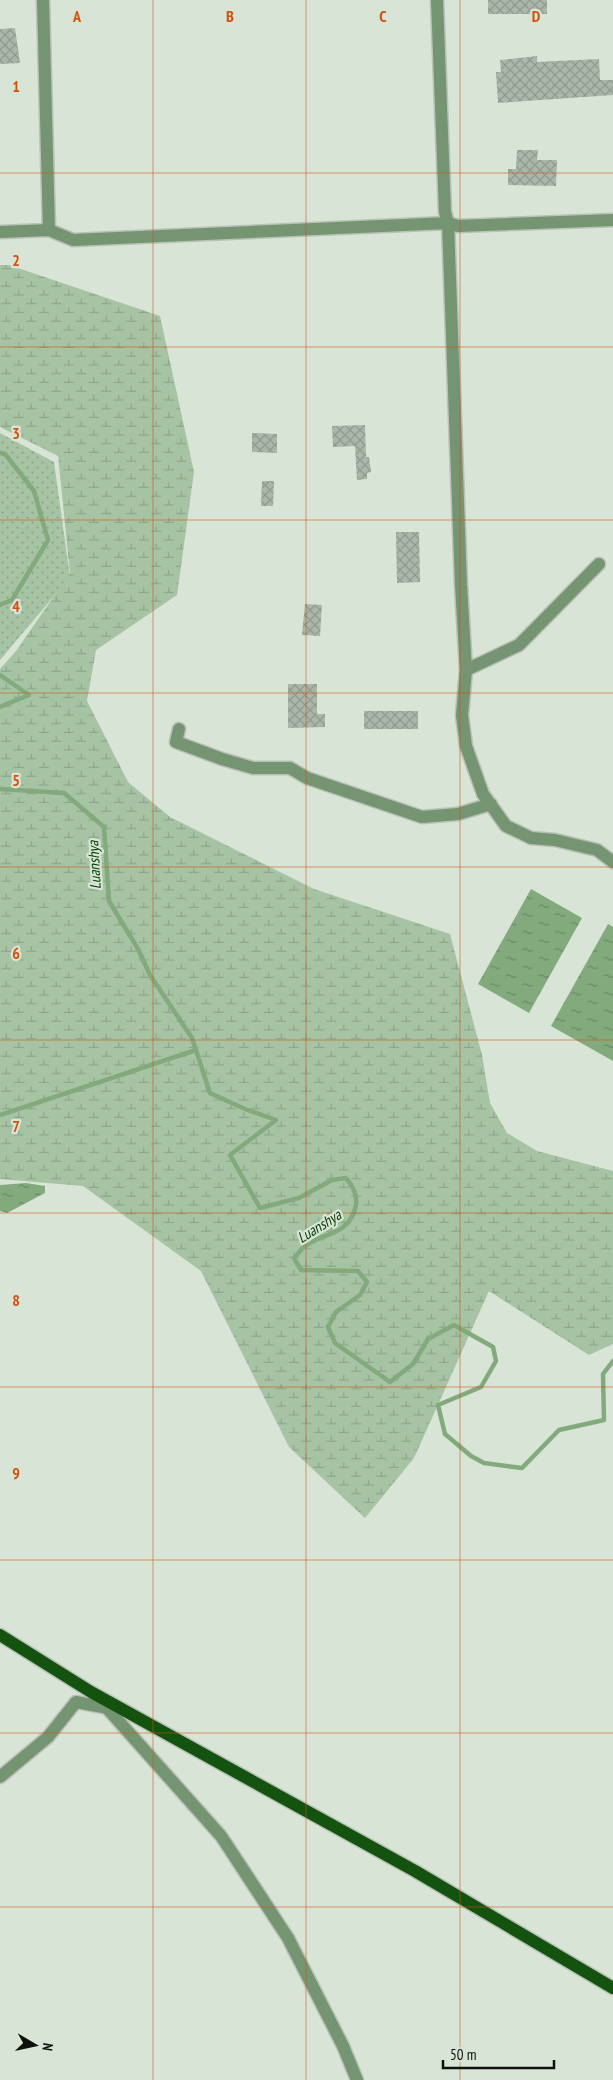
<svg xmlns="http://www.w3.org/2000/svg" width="613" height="2080" viewBox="0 0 613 2080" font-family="'PT Sans Narrow',sans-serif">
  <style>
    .grass { fill: url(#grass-dots) }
    .wetland { fill: url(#wetland-marsh) }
    .water { fill: url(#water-ripples) }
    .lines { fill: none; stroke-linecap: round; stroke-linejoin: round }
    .stream { stroke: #82aa7d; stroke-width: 4.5 }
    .building { fill: url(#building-cross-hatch) }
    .minor-casing { stroke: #b8c2b6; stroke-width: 15 }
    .major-casing { stroke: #b8c2b6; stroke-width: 15 }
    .minor { stroke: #759471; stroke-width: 12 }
    .major { stroke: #14530f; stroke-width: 12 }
    .grid { fill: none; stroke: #d2520c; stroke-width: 1; stroke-opacity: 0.55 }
    .labels { text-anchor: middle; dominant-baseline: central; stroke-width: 4.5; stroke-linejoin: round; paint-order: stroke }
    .water-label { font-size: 15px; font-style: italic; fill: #054102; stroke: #d8e4d6 }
    .grid-label { font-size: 16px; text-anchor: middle; font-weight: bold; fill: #d2520c; stroke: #d8e4d6; stroke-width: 4.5; stroke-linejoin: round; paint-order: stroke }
  </style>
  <defs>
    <pattern id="grass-dots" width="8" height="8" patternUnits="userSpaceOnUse" patternTransform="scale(1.25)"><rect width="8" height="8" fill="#a6c3a3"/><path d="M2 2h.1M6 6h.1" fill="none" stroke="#8ea68b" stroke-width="1.8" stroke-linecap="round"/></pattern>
    <pattern id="wetland-marsh" width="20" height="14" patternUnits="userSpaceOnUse" patternTransform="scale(1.25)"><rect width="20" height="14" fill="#a6c3a3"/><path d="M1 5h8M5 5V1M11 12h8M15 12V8" fill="none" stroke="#8ea68b"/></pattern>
    <pattern id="water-ripples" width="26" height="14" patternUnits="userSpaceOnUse" patternTransform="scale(1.25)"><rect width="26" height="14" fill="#82aa7d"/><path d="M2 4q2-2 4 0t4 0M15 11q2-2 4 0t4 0" fill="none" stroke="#698965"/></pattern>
    <pattern id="building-cross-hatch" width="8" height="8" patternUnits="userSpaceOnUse" patternTransform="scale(1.25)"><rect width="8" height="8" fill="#aab6a9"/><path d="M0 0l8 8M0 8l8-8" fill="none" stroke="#919b90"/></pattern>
  </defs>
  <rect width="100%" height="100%" fill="#d8e4d6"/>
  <path class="grass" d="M0 433 54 462 70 577 0 660Z"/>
  <path class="wetland" d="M0 265H9L160 316 194 472 177 595 96 650 87 701 128 782 170 817 314 889 450 934 482 1055 490 1103 507 1133 537 1151 613 1171V1344L589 1355 489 1291 414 1458 365 1518 289 1447 201 1271 83 1186 0 1179V669L16 651 70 573 58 456 0 427Z"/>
  <path class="water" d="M531 889 582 918 529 1013 478 984Z
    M608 924 613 927V1061L551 1026Z
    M26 1183 45 1186V1193L7 1213 0 1211V1185Z"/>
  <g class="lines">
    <path class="stream" d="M0 453 5 454 34 491 48 540 12 600 0 605
      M0 675 29 695 0 707
      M0 789 64 793 104 827 109 901 138 949 150 975 192 1038 210 1093 245 1109 276 1120 230 1155 260 1208 299 1198 332 1180 346 1178C353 1187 359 1196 355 1209 347 1236 324 1232 305 1246 301 1249 298 1254 294 1258L301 1270 358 1271 367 1282 360 1295 336 1312 328 1327 335 1343 390 1382 413 1364 428 1339 454 1325 493 1347 496 1361 481 1387 438 1405 445 1434 471 1456 484 1463 522 1468 559 1430 604 1420 603 1374 613 1361
      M0 1115 196 1050"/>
  </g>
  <path class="building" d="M488 0H547V14H488Z
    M15 28 20 63 0 64V29Z
    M537 56V62L599 59 600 80H613V95L498 103 496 72H501L500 60Z
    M517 150H538L537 160H557L556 186 508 185V169H516Z
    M365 425 366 457H369L371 472 367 473V479L357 480 355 446 333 447 332 426Z
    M252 433 277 434V453L252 452Z
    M262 481H274L273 506H261Z
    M396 532H419L420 582 397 583Z
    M305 604 322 605 320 636 302 635Z
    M288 684H317V714H325V727L288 728Z
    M364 711H418V729H364Z"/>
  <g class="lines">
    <g class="minor-casing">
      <path id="minor" d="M43 0 49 230 73 240 448 223 461 585 466 670 462 715 466 746 483 794 506 826 531 838 555 840 597 850 613 862
        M437 0 445 212 448 223 458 226 613 220
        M0 232 49 230
        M466 670 519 645 599 564
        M179 729 176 742 222 759 253 768H290L307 778 422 817 458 814 491 804
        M98 1698 221 1836 288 1938 343 2046 357 2080
        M0 1777 48 1737 76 1702 108 1708"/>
    </g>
    <g class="major-casing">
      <path id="major" d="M0 1635 91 1692 415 1871 613 1988"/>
    </g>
    <use href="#minor" class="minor"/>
    <use href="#major" class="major"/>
  </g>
  <path class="grid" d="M153 0V2080M306 0V2080M460 0V2080M0 173H613M0 347H613M0 520H613M0 693H613M0 867H613M0 1040H613M0 1213H613M0 1387H613M0 1560H613M0 1733H613M0 1907H613"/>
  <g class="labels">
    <g class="water-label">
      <text transform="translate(94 865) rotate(-93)">Luanshya</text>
      <text transform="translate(319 1226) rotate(-32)">Luanshya</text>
    </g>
  </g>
  <g class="grid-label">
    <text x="77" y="22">A</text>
    <text x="230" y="22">B</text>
    <text x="383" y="22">C</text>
    <text x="536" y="22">D</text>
    <text x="16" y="92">1</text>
    <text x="16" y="266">2</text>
    <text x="16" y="439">3</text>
    <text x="16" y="612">4</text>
    <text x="16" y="786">5</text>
    <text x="16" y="959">6</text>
    <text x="16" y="1132">7</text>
    <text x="16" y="1306">8</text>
    <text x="16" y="1479">9</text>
  </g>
  <g transform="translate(35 2045) rotate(99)" stroke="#d8e4d6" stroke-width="4" paint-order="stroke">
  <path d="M0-4L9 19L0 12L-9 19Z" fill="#0d110c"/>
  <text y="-8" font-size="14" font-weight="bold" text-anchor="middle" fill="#0d110c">N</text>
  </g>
  <path d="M443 2060v8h111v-8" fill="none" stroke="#0d110c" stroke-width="2.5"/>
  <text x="450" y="2060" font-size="15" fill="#0d110c" stroke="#d8e4d6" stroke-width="4" paint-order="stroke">50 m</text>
</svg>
